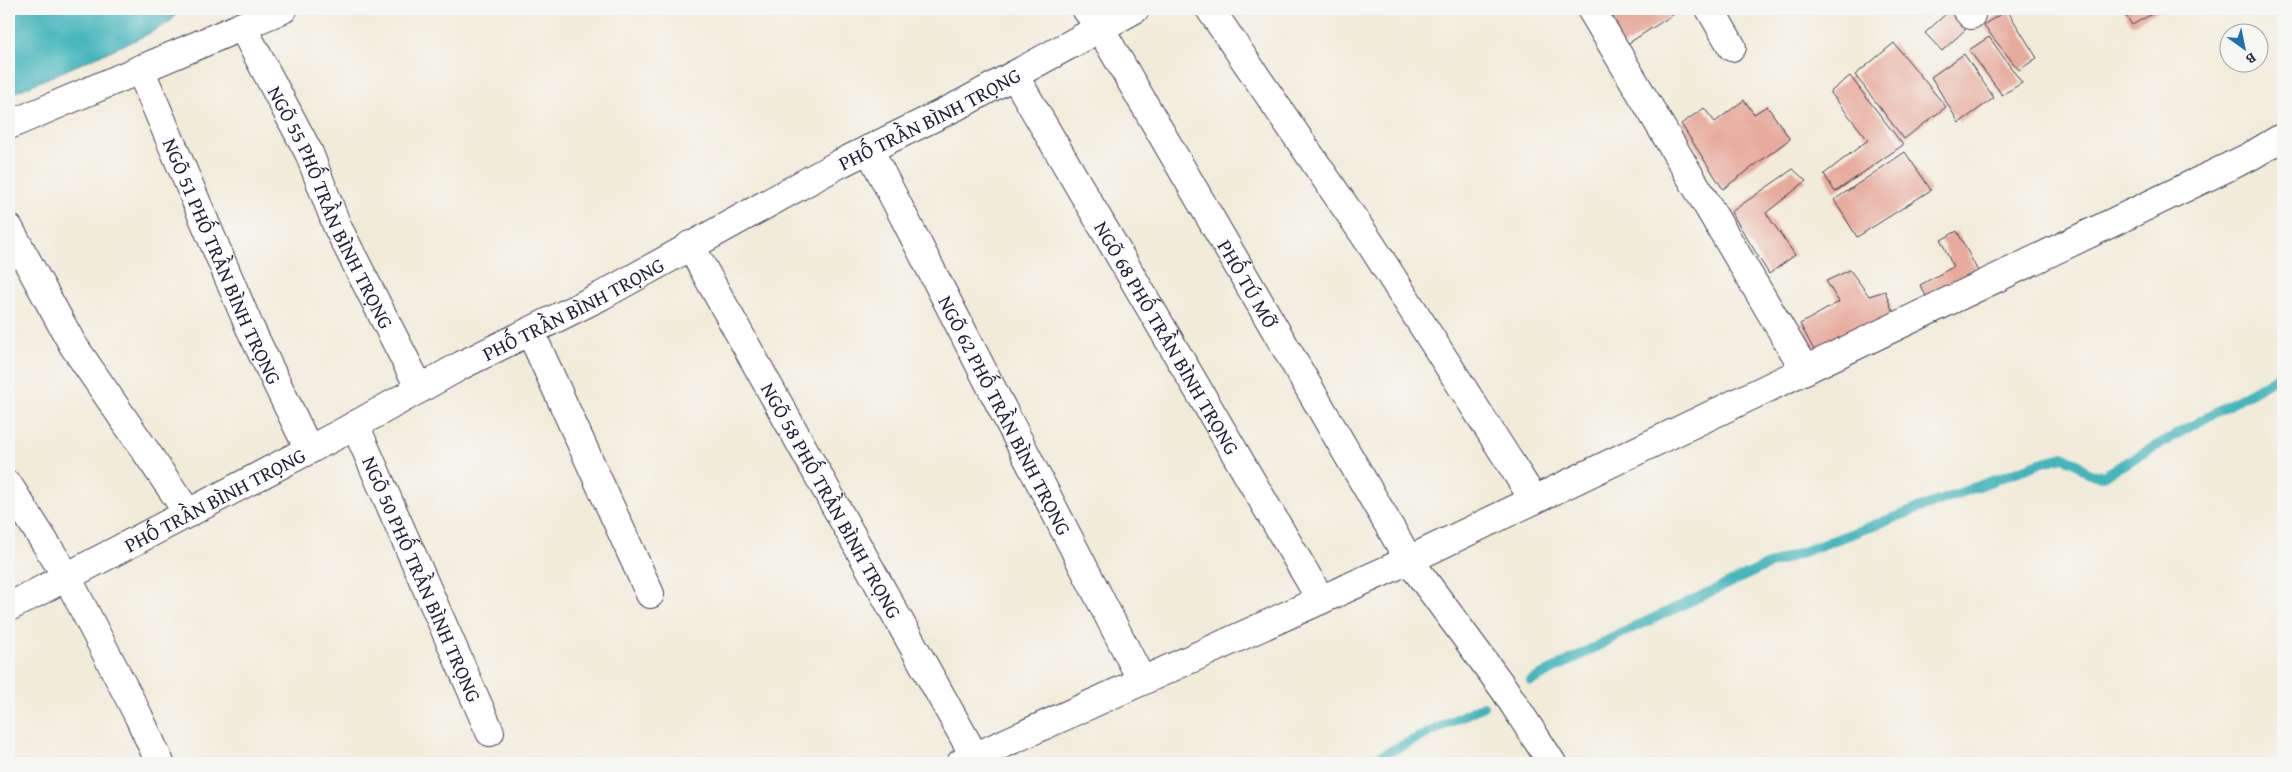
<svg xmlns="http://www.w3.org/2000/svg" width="2292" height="772" viewBox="0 0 2292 772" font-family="'Gentium Book Plus',serif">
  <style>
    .water { fill: #45b5bc; stroke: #346c7c }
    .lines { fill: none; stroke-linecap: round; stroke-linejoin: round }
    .stream { stroke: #45b5bc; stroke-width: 10 }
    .building { fill: #e7ab9d }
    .street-casing { stroke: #414053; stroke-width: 30 }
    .secondary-casing { stroke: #414053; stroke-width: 30 }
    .street { stroke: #fff; stroke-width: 28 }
    .secondary { stroke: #fff; stroke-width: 28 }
    .labels { text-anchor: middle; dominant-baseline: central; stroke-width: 4; stroke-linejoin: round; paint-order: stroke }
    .street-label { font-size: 20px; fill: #22223b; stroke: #f6f6f2 }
  </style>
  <rect width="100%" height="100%" fill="#f6f6f2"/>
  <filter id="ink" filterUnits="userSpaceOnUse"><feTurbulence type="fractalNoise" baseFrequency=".02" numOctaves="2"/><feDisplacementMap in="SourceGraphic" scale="10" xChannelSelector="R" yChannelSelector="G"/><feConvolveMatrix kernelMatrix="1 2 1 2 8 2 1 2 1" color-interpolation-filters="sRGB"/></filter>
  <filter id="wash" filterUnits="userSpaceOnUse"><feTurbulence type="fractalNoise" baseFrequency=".0096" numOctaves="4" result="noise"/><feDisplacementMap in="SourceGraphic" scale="20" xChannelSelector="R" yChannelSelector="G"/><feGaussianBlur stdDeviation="1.12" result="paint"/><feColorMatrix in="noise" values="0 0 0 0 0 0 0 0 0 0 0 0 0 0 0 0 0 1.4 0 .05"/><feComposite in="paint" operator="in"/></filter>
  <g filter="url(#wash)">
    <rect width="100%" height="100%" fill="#f2ebda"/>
    <path class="water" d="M9 9H173L176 14 170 22 144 36 9 95Z"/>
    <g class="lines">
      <path class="stream" d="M1531 681 1620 634 1768 565 2040 463 2063 457 2075 462 2089 474 2103 476 2283 374
        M1367 763 1483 706"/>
    </g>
    <g id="blocks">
      <path class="building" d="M1612 9H1682L1621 48 1603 14Z
        M2122 9H2161L2132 25Z
        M2007 10 2037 58 2019 70 1983 25Z
        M1949 11 1966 29 1942 51 1925 33Z
        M1989 37 2022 83 2002 95 1969 50Z
        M1894 43 1946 107 1904 139 1855 75Z
        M1964 54 1994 98 1959 123 1931 77Z
        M1850 76 1903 145 1835 192 1824 174 1868 140 1830 92Z
        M1744 100 1754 114 1767 106 1790 139 1723 189 1681 124 1704 108 1715 122Z
        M1905 152 1931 190 1857 237 1834 200Z
        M1793 169 1806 181 1766 213 1795 255 1769 274 1731 212Z
        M1957 231 1981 277 1930 303 1920 285 1953 267 1941 240Z
        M1850 270 1869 296 1885 291 1895 318 1815 352 1800 324 1839 302 1826 281Z"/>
    </g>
  </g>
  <g filter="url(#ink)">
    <use href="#blocks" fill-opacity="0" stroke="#414053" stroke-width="1"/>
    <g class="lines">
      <g class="street-casing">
        <g id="street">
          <path d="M1210 9 1372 246 1534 500"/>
          <path d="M1591 9 1805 370"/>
          <path d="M1710 9 1732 47"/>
          <path d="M1966 9 1971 15"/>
          <path id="s1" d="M242 26 309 153 337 226 420 389"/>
          <path id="s2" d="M140 69 249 326 309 450"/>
          <path id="s3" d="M1014 75 1321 600"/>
          <path d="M9 125 283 9"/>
          <path id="s4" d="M869 149 1142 681"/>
          <path d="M9 228 73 345 188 513"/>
          <path id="s5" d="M690 245 975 757"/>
          <path d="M530 331 650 594"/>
          <path id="s6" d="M355 425 490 732"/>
          <path d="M9 486 67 577 139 717 160 763"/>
          <path d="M1409 560 1504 689 1552 763"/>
        </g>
      </g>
      <g class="secondary-casing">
        <g id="secondary">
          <path id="s7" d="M1086 9 1100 28 1409 560"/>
          <path id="s8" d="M9 607 343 432 462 365 601 296 839 164 963 103 1135 9"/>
          <path d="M961 763 1409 560 2249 157 2283 137"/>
        </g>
      </g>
      <use href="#street" class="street"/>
      <use href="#secondary" class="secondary"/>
    </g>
  </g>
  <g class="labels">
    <g class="street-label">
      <text stroke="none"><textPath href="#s8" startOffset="1042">PHỐ TRẦN BÌNH TRỌNG</textPath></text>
      <text stroke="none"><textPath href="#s1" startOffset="202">NGÕ 55 PHỐ TRẦN BÌNH TRỌNG</textPath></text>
      <text stroke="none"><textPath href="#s2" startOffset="209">NGÕ 51 PHỐ TRẦN BÌNH TRỌNG</textPath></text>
      <text stroke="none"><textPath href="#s7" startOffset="319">PHỐ TÚ MỠ</textPath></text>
      <text stroke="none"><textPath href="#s8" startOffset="638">PHỐ TRẦN BÌNH TRỌNG</textPath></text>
      <text stroke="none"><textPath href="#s3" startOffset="304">NGÕ 68 PHỐ TRẦN BÌNH TRỌNG</textPath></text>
      <text stroke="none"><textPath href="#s4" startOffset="299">NGÕ 62 PHỐ TRẦN BÌNH TRỌNG</textPath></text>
      <text stroke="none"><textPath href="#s8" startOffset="232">PHỐ TRẦN BÌNH TRỌNG</textPath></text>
      <text stroke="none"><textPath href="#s5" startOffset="292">NGÕ 58 PHỐ TRẦN BÌNH TRỌNG</textPath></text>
      <text stroke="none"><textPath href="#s6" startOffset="168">NGÕ 50 PHỐ TRẦN BÌNH TRỌNG</textPath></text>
    </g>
  </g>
  <rect width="2292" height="772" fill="none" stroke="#f6f6f2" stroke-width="30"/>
  <g transform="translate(2244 48) rotate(147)"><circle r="24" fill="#f6f6f2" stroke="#a1a1a9"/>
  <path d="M0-4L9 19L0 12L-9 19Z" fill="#1f6fb2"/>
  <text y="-8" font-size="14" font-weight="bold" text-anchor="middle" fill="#22223b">B</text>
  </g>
</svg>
